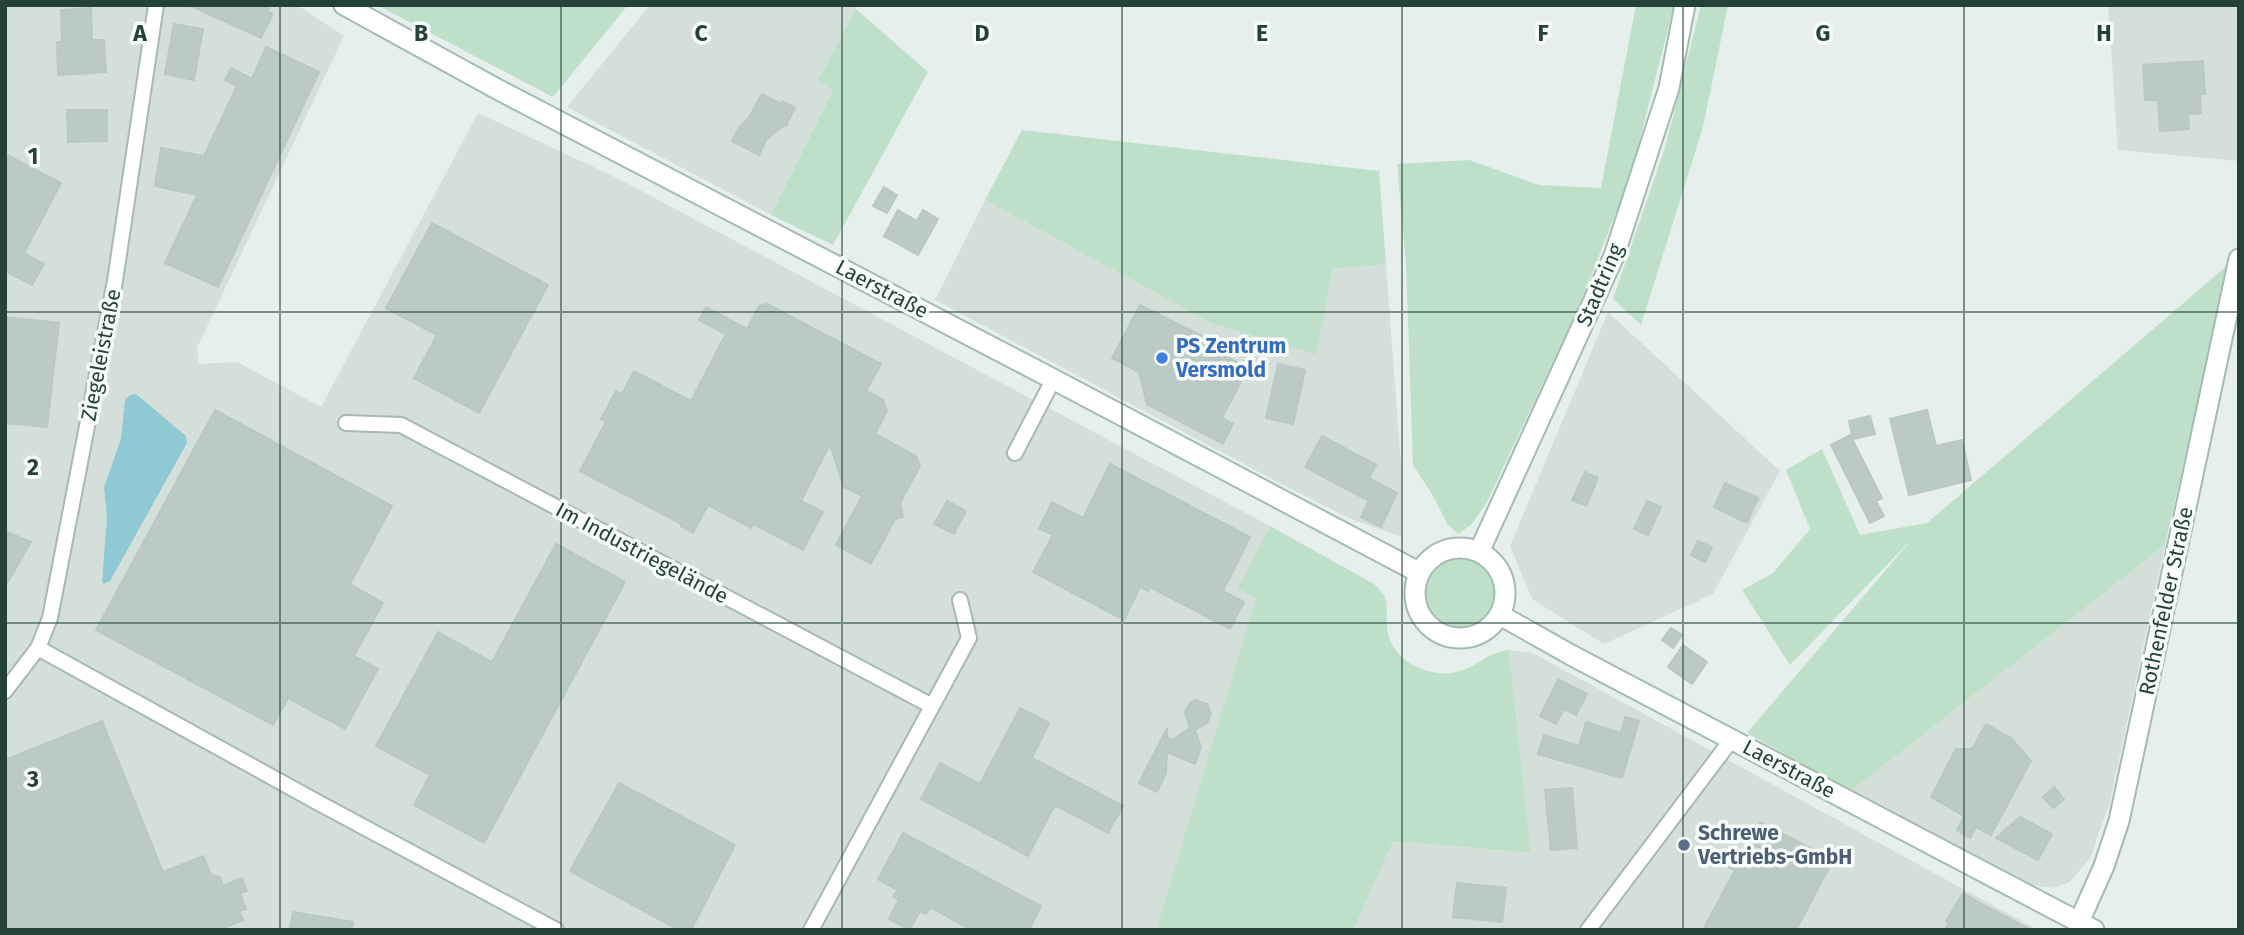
<svg xmlns="http://www.w3.org/2000/svg" width="2244" height="935" viewBox="0 0 2244 935" font-family="'Fira Sans',sans-serif">
  <style>
    .built { fill: #d4dfda }
    .green { fill: #bfe0c8 }
    .water { fill: #8ec9d4 }
    .building { fill: #bbcac4; stroke: #b8c9c2; stroke-width: 2 }
    .lines { fill: none; stroke-linecap: round; stroke-linejoin: round }
    .street-casing { stroke: #a8b8b2; stroke-width: 18 }
    .secondary-casing { stroke: #a4bbb3; stroke-width: 23 }
    .street { stroke: #fff; stroke-width: 14 }
    .secondary { stroke: #fff; stroke-width: 19 }
    .grid { fill: none; stroke: #24423a; stroke-width: 2; stroke-opacity: 0.55 }
    .shop-dot { fill: #3f7fe0; stroke: #f7fbf9; stroke-width: 2.5 }
    .service-dot { fill: #5c6f8a; stroke: #f7fbf9; stroke-width: 2.5 }
    .labels { text-anchor: middle; dominant-baseline: central; stroke-width: 7; stroke-linejoin: round; paint-order: stroke }
    .street-label { font-size: 21px; fill: #24423a; stroke: #f7fbf9 }
    .shop-label { font-size: 21px; font-weight: bold; fill: #366cbe; stroke: #f7fbf9; text-anchor: start }
    .service-label { font-size: 21px; font-weight: bold; fill: #4e5e75; stroke: #f7fbf9; text-anchor: start }
    .grid-label { font-size: 23px; text-anchor: middle; font-weight: bold; fill: #24423a; stroke: #f7fbf9; stroke-width: 7; stroke-linejoin: round; paint-order: stroke }
  </style>
  <rect width="100%" height="100%" fill="#e6efeb"/>
  <path class="built" d="M5 5H297L344 36 197 348 199 364 237 362 321 407 478 113 619 179 1270 526 1237 587 1257 598 1156 930H5Z
    M650 5H852L856 9 818 80 833 88 771 215 567 107Z
    M2108 5H2239V161L2118 150Z
    M985 200 1211 323 1315 355 1333 269 1386 264 1401 466 1402 537 1351 519 1285 486 935 300Z
    M1608 312 1780 471 1713 594 1604 644 1532 599 1510 546Z
    M2165 545 2110 802 2090 859 2068 883 2052 888 2031 885 1851 791Z
    M1509 650 1533 653 2038 930H1353L1392 841 1531 853Z"/>
  <path class="green" d="M377 5H628L553 97Z
    M1636 5H1674L1631 175 1579 306 1487 502 1472 524 1458 534 1448 525 1432 494 1413 465 1406 263 1397 164 1469 160 1539 185 1601 188Z
    M1701 5H1728L1703 127 1641 325 1613 299 1665 148Z
    M856 9 928 72 833 245 771 215 833 89 818 80Z
    M1022 130 1379 171 1386 264 1333 269 1316 355 1211 323 985 200Z
    M2229 264 2165 545 1851 791 1747 733 1914 537 1790 665 1742 590 1773 573 1810 529 1786 470 1822 449 1860 535 1927 523Z
    M1270 526 1374 584C1392 600 1385 607 1387 628 1390 658 1423 676 1451 673 1474 670 1487 652 1509 650L1531 853 1393 841 1353 930H1156L1256 598 1237 588Z
    M1423 595a37 37 0 1 1 74 0a37 37 0 1 1-74 0Z"/>
  <path class="water" d="M136 394 186 436 187 443 110 581 104 584 102 582 107 518 104 487 121 439 125 400 130 395Z"/>
  <path class="building" d="M189 5H270L267 11 273 14 261 38Z
    M91 8 92 40H104L106 72 58 75 57 42H62L61 10Z
    M174 24 203 29 194 80 165 74Z
    M266 47 319 72 218 287 165 263 197 195 155 186 161 148 204 156 237 86 225 80 231 68 252 79Z
    M2203 61 2205 94H2200L2201 113 2188 114 2189 129 2160 131 2158 100H2145L2143 65Z
    M762 94 781 104 782 101 795 108 786 126 784 125 766 140 759 155 732 141 740 126 748 119Z
    M67 110H107V141L68 142Z
    M5 154 61 183 24 253 44 264 32 285 5 271Z
    M884 187 897 195 887 213 873 206Z
    M898 210 917 221 923 210 938 219 918 255 884 236Z
    M432 223 548 285 479 413 414 378 437 335 386 308Z
    M767 304 881 364 866 391 883 400 887 411 875 434 916 456 920 466 900 503 903 517 895 519 871 564 836 545 862 496 844 487 830 444 801 501 823 512 803 550 753 524 751 528 708 505 693 533 681 526 680 523 580 471 606 422 601 419 616 391 622 394 634 371 691 401 726 334 699 320 706 307 747 329 759 306Z
    M1140 305 1226 348 1223 355 1248 368 1222 418 1233 424 1223 444 1147 404 1139 372 1112 358Z
    M5 317 59 323 47 427 5 423Z
    M1278 364 1305 370 1293 424 1266 418Z
    M215 410 392 506 350 584 383 603 354 656 378 669 345 729 288 698 273 725 96 630Z
    M1927 410 1936 446 1962 440 1971 480 1909 495 1890 419Z
    M1870 416 1875 434 1853 439 1849 421Z
    M1850 435 1882 498 1876 501 1884 516 1870 523 1831 445Z
    M1322 436 1376 465 1369 478 1397 493 1381 527 1361 517 1369 501 1305 467Z
    M1110 464 1250 537 1223 591 1244 602 1230 629 1150 587 1148 591 1140 587 1124 620 1033 572 1053 535 1039 528 1052 502 1083 518Z
    M1585 472 1598 478 1586 506 1572 500Z
    M1725 483 1758 498 1747 523 1714 507Z
    M947 501 966 511 954 534 934 524Z
    M1647 501 1661 507 1648 535 1634 529Z
    M5 531 31 542 5 587Z
    M1698 541 1712 547 1705 562 1691 555Z
    M556 544 625 582 484 843 414 805 430 775 376 746 438 632 492 662Z
    M1671 628 1682 635 1673 648 1662 640Z
    M1683 645 1707 662 1692 684 1668 667Z
    M1558 679 1587 694 1576 715 1564 709 1556 724 1540 716Z
    M1195 700 1207 704 1211 714 1207 723 1195 730 1201 747 1195 764 1167 752 1166 773 1157 792 1139 783 1167 728V737L1172 740 1190 728 1185 712 1189 704Z
    M1020 708 1049 723 1032 758 1123 806 1108 833 1055 805 1028 856 921 799 940 763 980 784Z
    M1625 717 1639 721 1622 778 1538 754 1544 735 1579 746 1586 722 1621 733Z
    M102 721 163 872 203 856 211 875 220 877 223 886 242 878 247 891 240 893 246 909 239 911 243 920 220 930H5V760Z
    M1986 724 2011 738 2031 761 1991 835 1976 827 1970 838 1957 830 1964 816 1931 797 1956 749H1972Z
    M619 783 735 845 691 930H679L570 871Z
    M2054 787 2064 799 2053 808 2043 797Z
    M1572 788 1577 848 1551 850 1545 790Z
    M2020 817 2052 834 2038 860 1996 838Z
    M1760 822 1833 860 1796 930H1703L1735 870 1720 863 1728 848 1739 853 1747 846Z
    M903 833 1041 906 1029 930H971L930 907 926 914 920 911 910 930 889 919 899 900 893 897 897 890 878 879Z
    M1457 883 1506 888 1502 922 1453 917Z
    M1963 893 1980 903 2031 930H1945L1949 923 1946 921Z
    M293 912 353 922 352 930H290Z"/>
  <g class="lines">
    <g class="street-casing">
      <path id="street" d="M346 423 401 425 932 706
        M1015 453 1053 380
        M38 648 317 802 556 930
        M5 691 38 648 50 618 115 281 156 5
        M811 930 969 638 960 600
        M1588 930 1732 739"/>
    </g>
    <g class="secondary-casing">
      <path id="secondary" d="M344 5 497 89 1032 368 1420 573
        M1415 593a45 45 0 1 1 90 0a45 45 0 1 1-90 0Z
        M1479 552 1614 256 1669 88 1685 5
        M1500 615 1571 655 2094 930
        M2079 922 2104 866 2119 821 2239 259"/>
    </g>
    <use href="#street" class="street"/>
    <use href="#secondary" class="secondary"/>
  </g>
  <path class="grid" d="M280 5V930M561 5V930M842 5V930M1122 5V930M1402 5V930M1683 5V930M1964 5V930M5 312H2239M5 623H2239"/>
  <circle class="shop-dot" cx="1162" cy="358" r="7"/>
  <circle class="service-dot" cx="1684" cy="845" r="7"/>
  <g class="labels">
    <g class="street-label">
      <text transform="translate(1600 285) rotate(-67)">Stadtring</text>
      <text transform="translate(882 289) rotate(28)">Laerstraße</text>
      <text transform="translate(101 355) rotate(-79)">Ziegeleistraße</text>
      <text transform="translate(642 553) rotate(28)">Im Industriegelände</text>
      <text transform="translate(2166 601) rotate(-78)">Rothenfelder Straße</text>
      <text transform="translate(1789 769) rotate(28)">Laerstraße</text>
    </g>
    <g class="shop-label">
      <text x="1176" y="346">PS Zentrum<tspan x="1176" dy="24">Versmold</tspan></text>
    </g>
    <g class="service-label">
      <text x="1698" y="833">Schrewe<tspan x="1698" dy="24">Vertriebs-GmbH</tspan></text>
    </g>
  </g>
  <g class="grid-label">
    <text x="140" y="41">A</text>
    <text x="421" y="41">B</text>
    <text x="701" y="41">C</text>
    <text x="982" y="41">D</text>
    <text x="1262" y="41">E</text>
    <text x="1543" y="41">F</text>
    <text x="1823" y="41">G</text>
    <text x="2104" y="41">H</text>
    <text x="33" y="164">1</text>
    <text x="33" y="475">2</text>
    <text x="33" y="787">3</text>
  </g>
  <rect width="2244" height="935" fill="none" stroke="#24423a" stroke-width="14"/>
</svg>
